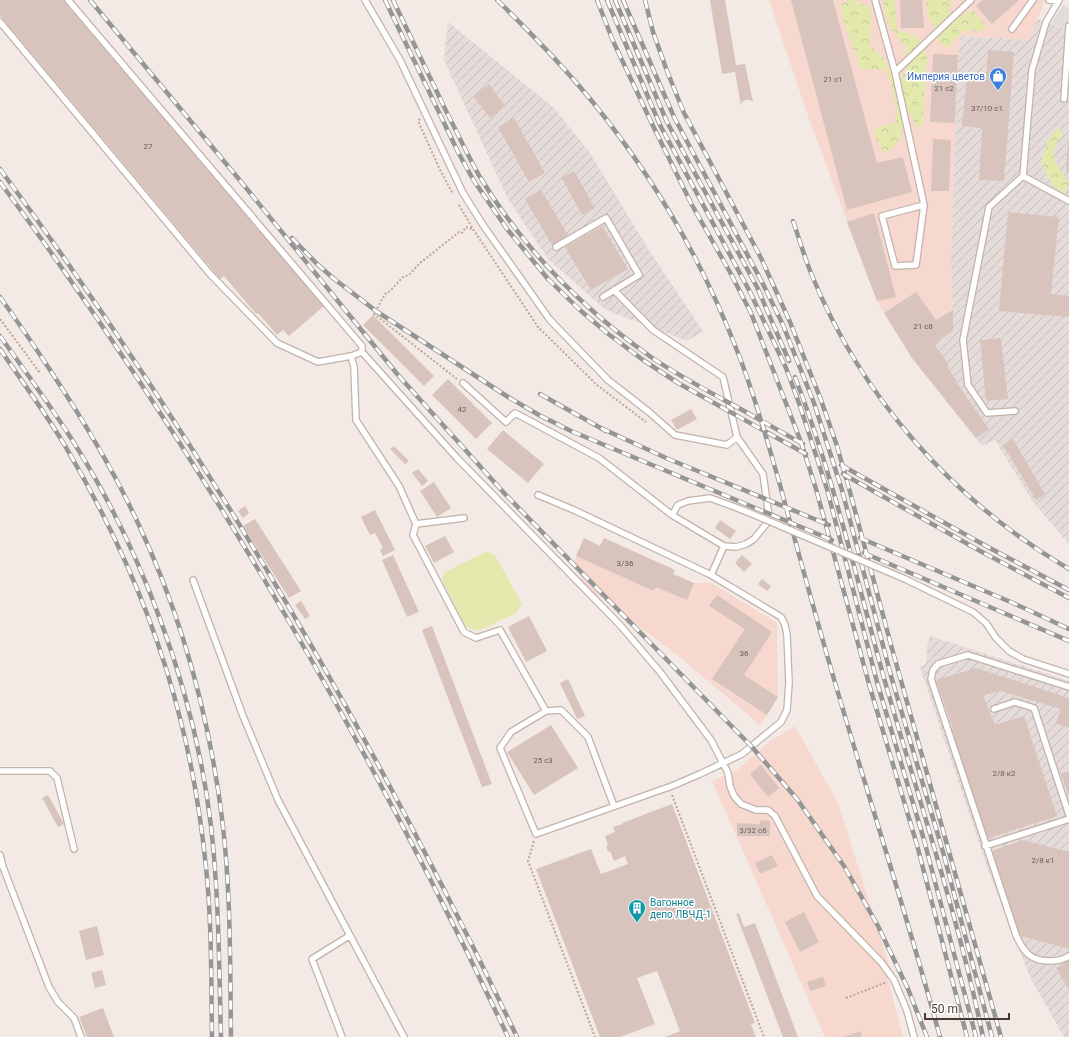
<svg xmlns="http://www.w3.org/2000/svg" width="1069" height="1037" viewBox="0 0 1069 1037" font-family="Roboto,sans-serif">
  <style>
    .commercial { fill: #f6d8cf }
    .industrial { fill: url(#industrial-furrows) }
    .grass { fill: #e3e9ac }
    .forest { fill: url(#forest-crowns) }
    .parking { fill: #e1dcda }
    .building { fill: #d8c4bd }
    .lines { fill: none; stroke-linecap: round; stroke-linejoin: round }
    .service-casing { stroke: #c2b2aa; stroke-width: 8 }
    .path { stroke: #c1a498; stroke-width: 2; stroke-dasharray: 2 2; stroke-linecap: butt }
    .service { stroke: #fff; stroke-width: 5.5 }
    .rail-casing { stroke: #959595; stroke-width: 4.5 }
    .rail { stroke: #fff; stroke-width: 3; stroke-dasharray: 9; stroke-linecap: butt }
    .service-bridge-casing { stroke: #c2b2aa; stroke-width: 8; stroke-linecap: butt }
    .service-bridge { stroke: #fff; stroke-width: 5.5 }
    .labels { text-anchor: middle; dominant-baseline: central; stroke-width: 3; stroke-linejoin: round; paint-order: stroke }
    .number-label { font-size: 8px; fill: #6a5c56 }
    .shop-label { font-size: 10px; fill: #366cbe; stroke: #fff; text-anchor: end }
    .culture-label { font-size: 10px; fill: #0d838f; stroke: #fff; text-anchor: start }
  </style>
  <defs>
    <pattern id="industrial-furrows" width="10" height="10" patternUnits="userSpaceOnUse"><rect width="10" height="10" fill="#e5dcda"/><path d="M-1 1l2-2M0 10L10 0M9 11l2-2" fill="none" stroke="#c6bebc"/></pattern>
    <pattern id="forest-crowns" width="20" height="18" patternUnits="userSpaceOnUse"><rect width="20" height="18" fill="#e3e9ac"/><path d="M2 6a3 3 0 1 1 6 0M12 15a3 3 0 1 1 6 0" fill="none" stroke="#c4c995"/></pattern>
  </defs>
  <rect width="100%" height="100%" fill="#f3eae5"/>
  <path class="commercial" d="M769 0H1045L1030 40 961 36 958 55 951 259 953 331 912 358 877 301 809 119Z
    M584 538 600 546 604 538 675 570 673 574 694 583H711L777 623 778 697 760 725 682 659 584 585 574 562Z
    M795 726 838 803 890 968 887 976 903 1037H825L712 781 736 771 769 742Z"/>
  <path class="industrial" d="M1038 19 1069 30V544L1033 502 995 440 982 446 912 358 953 331 951 259 958 55 961 36 1030 40Z
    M448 22 554 108 590 153 647 247 703 331 687 341 606 310 548 259 508 199 444 60Z
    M930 636 1069 681V1037H1064L1030 977 988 870 920 667 926 664 927 647Z"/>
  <path class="grass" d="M486 552 495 555 522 604 516 613 478 631 466 627 442 580 445 572Z"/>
  <path class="forest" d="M850 0H854L872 8 870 46 884 58 890 74 902 78 907 67 905 47 887 22 883 0H895L897 31 909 33 921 40 927 55 923 125 917 127 910 114 896 146 884 153 875 136 877 128 895 123 897 111 891 84 884 69H861L842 17 841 4Z
    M926 0H951L952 4 947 11 957 18 973 10 986 25 984 31 966 30 952 42 948 48 939 43 933 24 928 17Z
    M1058 127 1062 134C1059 139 1055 145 1054 151 1052 159 1063 175 1069 182L1065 194 1052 185 1041 163 1047 141Z"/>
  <path class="parking" d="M1063 5 1069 9V18L1066 28 1051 23Z"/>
  <path class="building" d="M0 0H63L324 306 289 336 283 330 277 335 258 313 256 314 224 276 220 279 0 16Z
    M710 0H725L736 65 745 64 753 102 750 100H745L742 102 741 106 735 72 722 74Z
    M791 0H833L877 163 903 157 912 192 847 210Z
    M900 0H922L924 28H901Z
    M983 0H1019L992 24 976 6Z
    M988 50 1014 52 1004 181 979 180 982 128 962 126 967 76 986 78Z
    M933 54 958 55 955 123 930 122Z
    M489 84 505 106 490 118 473 96Z
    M514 118 545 173 529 182 498 127Z
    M933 139 951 140 949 191H931Z
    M1068 140H1069V172H1066Z
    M574 171 595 208 582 215 562 178Z
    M541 190 568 235 552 245 525 199Z
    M1008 212 1059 217 1051 294 1069 296V317L999 311Z
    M874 213 896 297 877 301 847 222Z
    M602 226 628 269 591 290 565 247Z
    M916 292 936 320 953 310V331L934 344 949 365 947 366 957 381 956 382 989 429 976 438 912 358 884 313Z
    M373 315 434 376 424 386 363 325Z
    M1001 338 1008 399 986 401 980 340Z
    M448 379 492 423 476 439 432 395Z
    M691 409 697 419 677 430 671 420Z
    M503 430 544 464 528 483 487 449Z
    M1013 439 1045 494 1036 500 1003 445Z
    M394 446 409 461 405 464 390 449Z
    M418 469 428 481 422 486 412 473Z
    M434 482 451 508 437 517 420 491Z
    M245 506 249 513 243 518 238 511Z
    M375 510 395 550 383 556 380 550 383 548 375 533 370 535 361 517Z
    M255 519 301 591 289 598 243 526Z
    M720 520 736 531 730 539 715 528Z
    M445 536 454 552 434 563 425 546Z
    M584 538 600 546 604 538 675 570 673 574 694 583 687 600 656 587 654 591 576 556Z
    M393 555 419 612 407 617 382 560Z
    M742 555 752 564 744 572 735 563Z
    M762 579 771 586 767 591 758 584Z
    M717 595 772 632 744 675 778 697 767 715 712 679 745 629 709 606Z
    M301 601 310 616 305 619 295 605Z
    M529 616 547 651 526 662 508 627Z
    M432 626 492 784 482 787 422 630Z
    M976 668 1069 698V728L1056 723 1061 709 1001 691 983 695 995 725 1024 716 1057 816 986 839 950 730 953 729 936 680Z
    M568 679 585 716 577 719 560 683Z
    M551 725 578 768 534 795 507 752Z
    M761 765 779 788 768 797 750 774Z
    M1069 771V797L1061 773Z
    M48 795 64 824 58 827 42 798Z
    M672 804 755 1023 751 1024 756 1037H665L680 1031 657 971 637 978 655 1024 620 1037H600L536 869 591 849 601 874 628 864 625 856 614 861 610 851 608 852 606 846 608 845 605 836 615 832 613 827 623 824 622 823Z
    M760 820 770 821V836H737V823L760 824Z
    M1023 840 1069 852V949L1018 935 992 851Z
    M772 855 778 866 760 874 755 863Z
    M804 912 819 942 800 952 785 922Z
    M739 913 744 927 755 923 798 1037H783L736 914Z
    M97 926 104 955 86 960 79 931Z
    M1069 960V990L1056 968Z
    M102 970 106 985 95 988 91 973Z
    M823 977 826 986 810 991 807 982Z
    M103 1008 114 1037H87L79 1017Z
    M860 1031 862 1037H843Z"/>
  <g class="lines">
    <g class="service-casing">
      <path id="service" d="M365 0 400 60 463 193 483 225 550 320 608 380 649 412 675 435 727 445 737 437
        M875 0 895 72 924 205 916 265 895 266 882 216 924 205
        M1049 0 1058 1
        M0 22 210 274 277 343 318 362 351 356 362 352V346L68 0
        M1012 29 1033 0
        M895 72 971 0
        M1064 99 1069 26
        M1023 176 1069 201
        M556 247 606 218 639 275 603 297
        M362 352 457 458 620 625 660 672 711 740 728 773 730 786 734 796 741 804 756 810H768L775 816 817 896 881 962 894 980 907 1011 914 1037
        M351 356 354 367 356 420 399 486 416 524
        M463 383 506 422 515 413 599 458 672 515
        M1015 411 987 413 968 385 963 340 989 207 1023 176 1032 70 1046 22 1059 0
        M538 495 574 510 711 575
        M464 518 416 524 413 535 464 632 476 638 500 630 546 711
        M724 546 672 515 678 505 688 501 710 498 732 506 750 513
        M905 579 973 612 986 623 996 638 1009 651 1023 659 1069 674
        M193 580 243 716 278 800 404 1037
        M1069 687 968 655 938 664 933 670 931 679 1016 935C1019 942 1023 949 1028 954 1038 963 1058 963 1069 956
        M994 709 1015 702 1034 708 1069 815
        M0 771H50L57 778 74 849
        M614 806 588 737 561 710 546 711 511 732 500 748 536 834 672 786 700 774 742 754 781 722 787 710 789 683 787 635 785 625 781 617 711 575 724 546 736 547 746 544 754 539 767 523 769 516 763 474 737 437 723 377 653 330 614 290
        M985 846 1069 819
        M0 855 3 867 49 987 58 1002 74 1018 81 1037
        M342 1037 312 959 349 936"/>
    </g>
    <path class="path" d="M420 119 418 121 441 172 453 194
      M459 205 473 229 538 327 597 385 646 422
      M0 319 40 373
      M457 379 374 314 385 294 390 291 403 277 409 275 420 263 459 232 462 233 466 227 472 229
      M672 795 764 1037
      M534 841 528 861 595 1037
      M846 998 887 982"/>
    <use href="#service" class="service"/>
    <g class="rail-casing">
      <path id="rail" d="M90 0 238 178 398 375 505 494 752 747 797 799 844 866 878 926 908 989 927 1037
        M385 0 458 152 474 181 507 229 548 279 581 311 607 333 643 360 678 383 806 454
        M393 0C411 38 429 75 447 113 458 134 468 156 480 177 523 248 583 309 651 357 674 373 699 386 724 400 750 414 776 429 803 444
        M497 0C530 32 562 65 591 100 653 176 703 262 738 353 755 396 767 440 780 485 796 544 812 603 829 662 865 787 906 911 940 1037
        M597 0 613 41 654 128 692 205 731 274 751 313 801 442 816 489 869 684 917 845 967 1037
        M607 0 660 125 750 292 786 368 800 406 827 489 877 682 924 840 976 1037
        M615 0 667 122 757 287 789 361
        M623 0 674 117 763 284 783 325 814 403 842 490 891 676 943 852 992 1037
        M645 0 653 32 667 71 684 113 761 258 790 322 821 400 837 446 850 492 891 645 1001 1037
        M0 169C200 440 372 733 517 1037
        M0 182C197 449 366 737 508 1037
        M793 221C799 238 804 256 811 273 861 397 953 501 1069 569
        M292 238 316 263 333 278 376 311 508 397 539 415 571 431 633 457 832 540
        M0 297C18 322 35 347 52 373 83 420 113 469 137 521 181 614 209 716 222 818 231 891 230 964 231 1037
        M0 336C23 368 47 401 69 435 142 548 195 692 211 826 219 896 219 966 221 1037
        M0 349C21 380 44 411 64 444 115 530 157 624 181 722 193 769 201 819 206 867 212 924 211 980 212 1037
        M795 377C833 475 856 577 884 678 918 798 958 915 983 1037
        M540 394 606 431
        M601 428 666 458 829 525
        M841 465 986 546 1069 590
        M843 474 982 552 1069 598
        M860 538 1013 603 1069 629
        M864 553 1069 641"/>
    </g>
    <use href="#rail" class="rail"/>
    <g class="service-bridge-casing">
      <path id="service-bridge" d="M750 513 905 579"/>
    </g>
    <use href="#service-bridge" class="service-bridge"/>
  </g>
  <defs>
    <g id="shop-pin" transform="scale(0.9)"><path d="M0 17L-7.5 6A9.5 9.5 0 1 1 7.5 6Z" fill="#3f7fe0" stroke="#fff"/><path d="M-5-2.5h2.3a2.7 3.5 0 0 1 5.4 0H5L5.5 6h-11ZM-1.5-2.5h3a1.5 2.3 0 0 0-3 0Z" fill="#fff"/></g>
    <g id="building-pin" transform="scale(0.9)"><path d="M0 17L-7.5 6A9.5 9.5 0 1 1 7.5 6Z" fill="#0f9aa8" stroke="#fff"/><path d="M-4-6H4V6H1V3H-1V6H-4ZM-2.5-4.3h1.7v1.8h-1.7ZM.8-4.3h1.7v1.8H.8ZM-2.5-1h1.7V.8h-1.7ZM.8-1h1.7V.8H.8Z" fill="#fff"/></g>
  </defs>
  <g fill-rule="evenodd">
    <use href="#shop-pin" x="998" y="76"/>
    <use href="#building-pin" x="637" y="908"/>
  </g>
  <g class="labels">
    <g class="number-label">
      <text x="833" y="79">21 с1</text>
      <text x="944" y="88">21 с2</text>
      <text x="987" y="108">37/10 с1</text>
      <text x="148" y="146">27</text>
      <text x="923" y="326">21 с8</text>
      <text x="462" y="409">42</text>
      <text x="625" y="563">3/36</text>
      <text x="744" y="653">36</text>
      <text x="543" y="760">25 с3</text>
      <text x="1004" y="773">2/8 к2</text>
      <text x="753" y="830">3/32 с6</text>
      <text x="1043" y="860">2/8 к1</text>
    </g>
    <g class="shop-label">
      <text x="985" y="76">Империя цветов</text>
    </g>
    <g class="culture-label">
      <text x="650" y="902">Вагонное<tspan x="650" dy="12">депо ЛВЧД-1</tspan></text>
    </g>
  </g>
  <path d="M925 1013v6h84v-6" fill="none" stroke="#463934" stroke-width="2"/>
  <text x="931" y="1013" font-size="12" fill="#463934" stroke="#ffffff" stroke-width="3" paint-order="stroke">50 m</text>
</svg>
